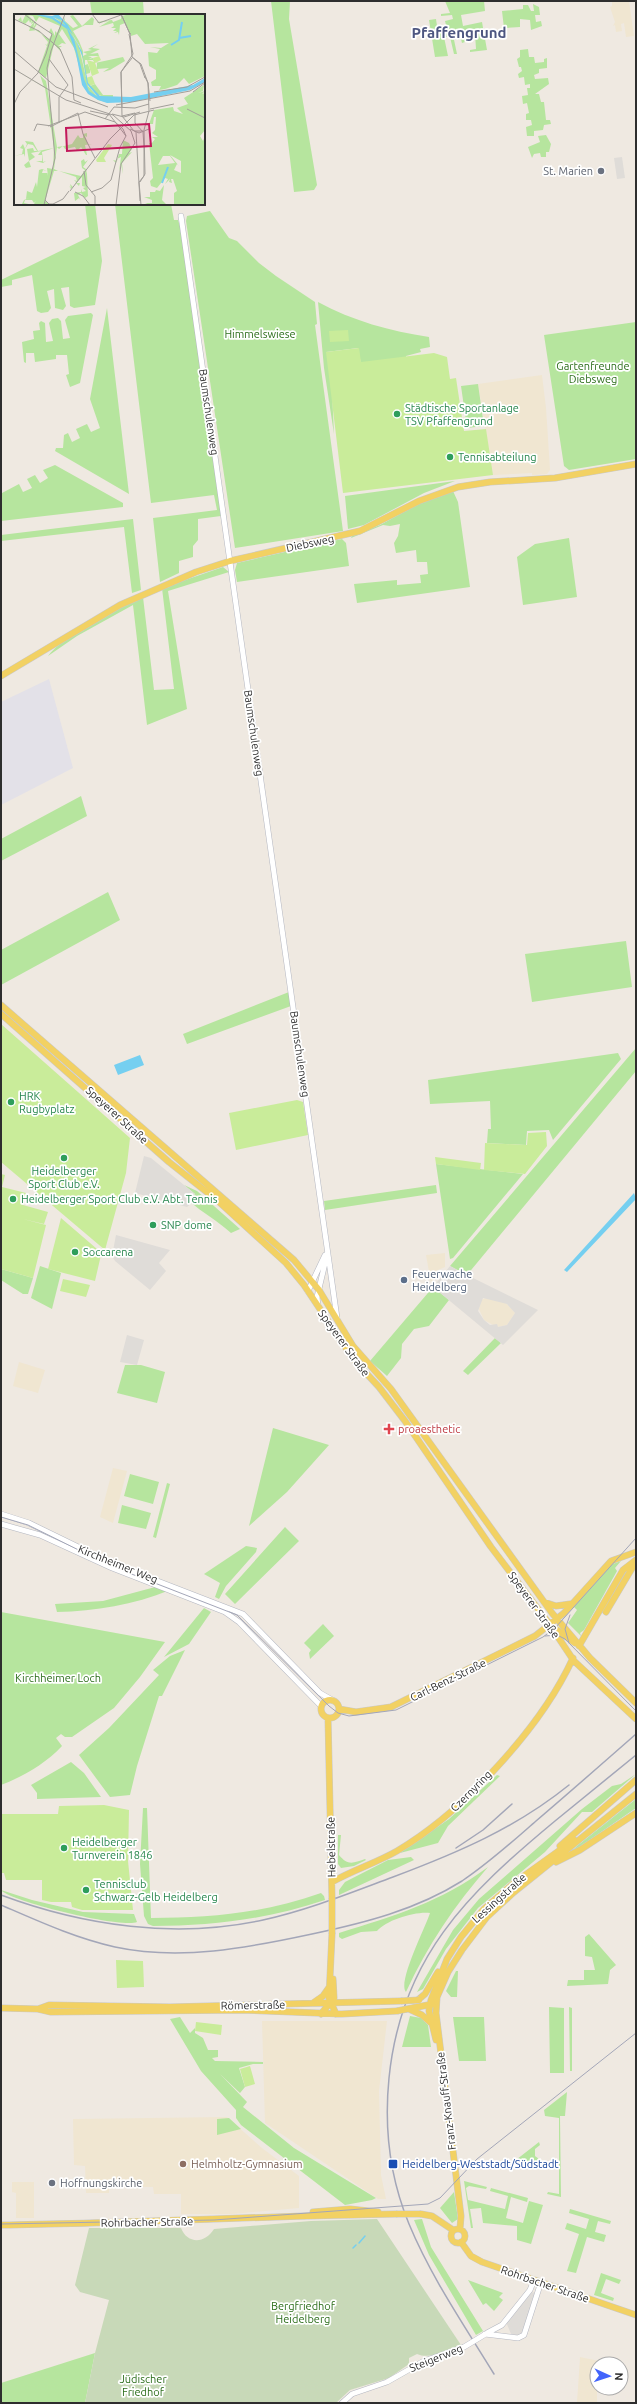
<svg xmlns="http://www.w3.org/2000/svg" width="637" height="2404" viewBox="0 0 637 2404" font-family="Ubuntu,sans-serif">
  <style>
    .industrial { fill: #e3e1e8 }
    .education { fill: #f0e6d1 }
    .green { fill: #b6e59e; fill-rule: evenodd }
    .cemetery { fill: #c8d9b8 }
    .pitch { fill: #c9ec9a }
    .plaza { fill: #dfdcd8; fill-rule: evenodd }
    .water { fill: #75cff0 }
    .lines { fill: none; stroke-linecap: round; stroke-linejoin: round }
    .stream { stroke: #75cff0; stroke-width: 1.5 }
    .minor-casing { stroke: #b4b7c1; stroke-width: 6 }
    .major-casing { stroke: #c9c9c9; stroke-width: 7 }
    .minor { stroke: #fff; stroke-width: 5 }
    .major { stroke: #f2d163; stroke-width: 6 }
    .tram { stroke: #a3a6b8; stroke-width: 1 }
    .rail { stroke: #a3a6b8; stroke-width: 1.5 }
    .minor-bridge-casing { stroke: #b4b7c1; stroke-width: 6; stroke-linecap: butt }
    .major-bridge-casing { stroke: #c9c9c9; stroke-width: 7; stroke-linecap: butt }
    .minor-bridge { stroke: #fff; stroke-width: 5 }
    .major-bridge { stroke: #f2d163; stroke-width: 6 }
    .worship-dot { fill: #6b7280; stroke: #fff; stroke-width: 1.5 }
    .leisure-dot { fill: #2e9e5b; stroke: #fff; stroke-width: 1.5 }
    .service-dot { fill: #5c6f8a; stroke: #fff; stroke-width: 1.5 }
    .health-dot { fill: #e0444e; stroke: #fff; stroke-width: 1.5 }
    .education-dot { fill: #8d6e63; stroke: #fff; stroke-width: 1.5 }
    .transit-dot { fill: #1a4fb4; stroke: #fff; stroke-width: 1.5 }
    .labels { text-anchor: middle; dominant-baseline: central; stroke-width: 3.5; stroke-linejoin: round; paint-order: stroke }
    .worship-label { font-size: 11px; fill: #5b616d; stroke: #fff; text-anchor: end }
    .park-label { font-size: 11px; fill: #2c6e1b; stroke: #fff }
    .leisure-label { font-size: 11px; fill: #27864d; stroke: #fff; text-anchor: start }
    .street-label { font-size: 11px; fill: #2e2e2e; stroke: #fff }
    .service-label { font-size: 11px; fill: #4e5e75; stroke: #fff; text-anchor: start }
    .health-label { font-size: 11px; fill: #be3a42; stroke: #fff; text-anchor: start }
    .education-label { font-size: 11px; fill: #785e54; stroke: #fff; text-anchor: start }
    .transit-label { font-size: 11px; fill: #164399; stroke: #fff; text-anchor: start }
    .district-label { font-size: 15px; font-weight: bold; fill: #4d5680; stroke: #fff }
    .inset-river { fill: none; stroke: #75cff0; stroke-width: 2 }
    .inset-road { fill: none; stroke: #a29e99; stroke-width: 1 }
    .view { fill: #c2185b; fill-opacity: 0.15; stroke: #c2185b; stroke-width: 2 }
    .inset-edge { fill: none; stroke: #2e2e2e; stroke-width: 2 }
  </style>
  <rect width="100%" height="100%" fill="#efe9e1"/>
  <path class="industrial" d="M49 679 73 768 1 805V702Z"/>
  <path class="education" d="M612 1H629L634 36 626 37 624 23 621 24 622 31 616 32 615 25 613 26 615 22 610 7 612 6Z
    M542 375 546 408 550 470 547 474 532 475V473L493 475 478 384Z
    M445 1253V1267L438 1270 435 1274 440 1273 431 1283 426 1255Z
    M486 1298 506 1303 515 1313 507 1325 497 1327 484 1320 479 1309 481 1300Z
    M19 1362 45 1370 38 1393 13 1386Z
    M113 1468 127 1471 113 1523 100 1517Z
    M262 2021H387L379 2091 381 2175 386 2199H378L265 2123Z
    M227 2117 262 2148 299 2176V2208L232 2214H181V2194H154L153 2187H109V2193H86L85 2166 74 2165 73 2119Z
    M12 2182H34V2218H16V2193L12 2192Z
    M580 2357 599 2361 597 2364V2403H577Z"/>
  <path class="green" d="M90 1H143L144 15H92Z
    M271 1H290L289 19 317 185 314 190 294 192Z
    M445 1H484L485 11 461 15 463 26 482 22 487 50 470 52V50L476 49 475 34 465 36V42L462 43 461 39 458 40 457 34 453 35 457 54H454L450 37H444L448 56 435 57 429 20 436 19 437 26 446 25 445 21 453 19 452 15 441 16V14L450 13Z
    M533 4 539 7 540 15H535L536 22 541 21 542 26 531 30 530 20 520 19V27L504 28 502 11 523 9V5H528L531 11H534Z
    M528 49 529 57H534L535 63 544 62V59L547 58V68L539 69V73L534 75 535 79 548 78 549 84 535 94H539L541 102H544L546 120H550L551 124 544 125 543 130 534 131V136H527L526 127 532 125 531 120H526V114L529 113 527 103 523 104 522 96 528 95 527 88H530V84L525 85 524 77 519 78 518 74 522 71 521 67H519L517 59 520 57V50Z
    M546 135 551 144 549 152H546V157H541L540 153 534 154 532 158 528 147 540 142 538 136Z
    M85 204H95L102 261 95 305 74 308 70 306 69 287 61 288 66 306 63 310 55 308 54 289 47 291 51 308 48 312 41 313 37 311 32 275 12 280V285L1 287V280L89 237Z
    M115 204H171L174 220H178L180 226 221 516 198 519V540L193 546V557L179 561V573L160 582 153 518 217 510 214 495 151 503Z
    M210 211 229 238 237 241 259 263 276 276 315 302 317 324 315 325 343 531 235 548 186 221 187 216Z
    M318 302C353 321 390 331 429 337L430 347 420 349 421 352 406 356V364L332 392 334 434 324 368ZM358 348 361 364 326 352Z
    M107 308 129 494 55 451 56 448H63L64 435 68 433 72 442 80 438 76 429 87 424 91 432 100 428 90 399Z
    M91 313 93 315 80 383 70 387 66 375 69 374 67 355H56V359L35 362 34 353H26V363L24 362 22 342 34 339 33 331 40 330 39 323 41 321 45 323 46 342 53 341 49 323 52 319 58 318 61 321 63 339 70 338 65 320 68 316Z
    M636 322V459L569 470 564 466 544 335Z
    M478 384 484 426 467 428 461 386Z
    M55 465 123 503V507L1 521 2 493 19 484 23 492 32 488 27 479 35 475 40 483 48 478 43 470Z
    M455 481 424 493 364 525 348 529 345 496Z
    M453 491 458 502 470 587 357 603 354 584 397 580V585L421 583 420 575 428 574 427 562H417L416 550 396 553 394 543 398 536 400 524 390 526 383 525 351 538 349 542 352 536 380 525 424 501Z
    M133 519 141 590 132 593 124 527 1 541V535Z
    M569 538 577 597 523 605 517 557 535 544Z
    M342 539 346 543 349 566 237 582 235 570 237 563Z
    M223 567 229 572 168 591 187 709 147 725 133 605 77 636 48 656C62 636 119 608 143 597L154 690 174 689 162 588Z
    M81 796 87 816 1 861V839Z
    M108 892 120 920 1 985V950Z
    M626 941 632 987 532 1002 525 954Z
    M289 992 291 1006 187 1044 183 1034Z
    M636 1048V1071L467 1275 450 1266Z
    M618 1053 621 1059 553 1140 549 1130 527 1131 526 1145 487 1143 488 1129H491L490 1101 430 1104 428 1080Z
    M436 1164 523 1174 453 1258 450 1259Z
    M184 1185 197 1191 240 1229 231 1233C218 1221 203 1213 189 1201L195 1194Z
    M436 1185 437 1193 325 1210 324 1201Z
    M40 1266 61 1273 52 1309 31 1298Z
    M1 1269 33 1278 28 1294H23L1 1280Z
    M433 1287 449 1300 429 1326 414 1329 402 1344 401 1358 387 1376 370 1361Z
    M495 1338 501 1343 468 1375 463 1371Z
    M125 1365H141L165 1372 157 1403 117 1393Z
    M273 1428 329 1445 287 1492 249 1526Z
    M130 1474 159 1482 153 1504 124 1496Z
    M167 1483 170 1484 156 1538 153 1537Z
    M122 1505 151 1513 146 1529 118 1523Z
    M285 1527 299 1541 235 1604 225 1594Z
    M246 1546 257 1548 256 1552 226 1586 219 1599 215 1597 220 1583 204 1574Z
    M621 1561 615 1568 617 1571 584 1630 580 1633 581 1636 568 1623 577 1610 573 1606 610 1565Z
    M159 1586 170 1590C133 1605 96 1611 57 1612L55 1604 103 1601Z
    M204 1608 211 1612 189 1644 164 1657Z
    M1 1612 165 1642 140 1677 114 1708 72 1737H65L61 1734 56 1738 62 1746C45 1764 24 1776 1 1785Z
    M323 1624 334 1636 310 1659 309 1653 311 1650 304 1643Z
    M185 1650 162 1696H159L137 1766 130 1795 110 1797 79 1755 109 1728 159 1675 153 1670 170 1656Z
    M71 1762 84 1773 101 1797 37 1799V1793L31 1785Z
    M636 1774 592 1812H582L545 1852 478 1908 446 1949 423 1989 417 1992 453 1930 479 1899 582 1809 612 1786 621 1784Z
    M497 1775 500 1776 448 1826 438 1843 400 1853 449 1819Z
    M636 1799V1808L569 1854 577 1846Z
    M143 1808H147L151 1918C210 1918 265 1913 321 1893L324 1896 325 1900C268 1919 213 1926 153 1926L148 1924 144 1916 140 1864Z
    M338 1835H341L339 1855C348 1866 353 1863 365 1859L366 1860 354 1866 341 1868 338 1864Z
    M411 1857 414 1860 339 1895V1890L345 1882 388 1860Z
    M488 1867C455 1905 427 1946 406 1992 397 1983 426 1926 430 1913 416 1911 386 1920 377 1931L361 1932 342 1939 339 1937V1933C394 1916 441 1902 488 1867Z
    M1 1890 32 1900 83 1912 134 1914 137 1922C123 1929 9 1901 1 1890Z
    M589 1934 616 1965 610 1970 608 1984 567 1986 568 1980H584V1970H595L592 1957 585 1956V1937Z
    M456 1971H458L457 1997H451L446 1991Z
    M549 2007 564 2008V2073H550Z
    M569 2007 572 2008V2071H570Z
    M410 2016 421 2018 428 2025 431 2047H402Z
    M180 2017 190 2033 195 2028V2033L203 2038 208 2050H218V2057L212 2058 215 2061 263 2062V2064H253L239 2068 245 2087 240 2093 220 2074 247 2102 243 2107 294 2148 376 2198 372 2200 345 2205 241 2125 236 2118V2110L201 2071 170 2019Z
    M453 2017H484L486 2061H459Z
    M567 2092 565 2116H560L561 2197 547 2194 548 2192 559 2194V2118L545 2116 544 2110Z
    M229 2118 241 2129 217 2135V2119Z
    M539 2142 540 2145 535 2149V2156L539 2159 536 2169 512 2163Z
    M464 2181 487 2187 486 2189 469 2186 466 2188 468 2200 505 2209 508 2196 490 2191 491 2188 528 2198 527 2202 511 2197 506 2218 523 2223 529 2201 543 2205 531 2244 517 2240V2226L483 2223 481 2208 470 2209 473 2228H471Z
    M454 2192 458 2219 452 2223 440 2208Z
    M570 2209 611 2221 610 2224 598 2221 595 2232 606 2235 604 2242 587 2237 576 2273 567 2271 579 2234 565 2229 567 2223 586 2229 589 2219 569 2213Z
    M422 2219 431 2247 483 2331 476 2335 429 2255 414 2220Z
    M601 2273 621 2280 619 2284 606 2279 601 2293 614 2298 613 2301 594 2295Z
    M468 2280 503 2293 499 2297 503 2300 494 2311 486 2303 483 2305Z
    M95 2353 85 2403H1V2383Z"/>
  <path class="cemetery" d="M377 2219 461 2345C449 2350 430 2360 417 2354L409 2358V2364L389 2378 350 2390 336 2403H85L95 2353 109 2300 80 2292 75 2285 89 2228H181C187 2244 205 2244 214 2229L311 2221Z"/>
  <path class="pitch" d="M348 330 349 341 330 342 329 331Z
    M359 348 361 362 434 353 447 357 450 379 456 378 464 431 486 429 493 475 343 493 326 352Z
    M1 1024 130 1138 126 1173 105 1250 1 1162Z
    M297 1100 303 1102 308 1135 236 1150 229 1113Z
    M546 1132 547 1146 525 1174 484 1170 485 1143 527 1145 528 1133Z
    M435 1157 481 1163 480 1170 436 1164Z
    M1 1174 5 1175 2 1187 26 1193 23 1205 48 1212 44 1224 23 1219 46 1225 33 1278 1 1269Z
    M61 1218 97 1249 101 1255 95 1281 48 1269Z
    M63 1279 90 1285 86 1297 60 1291Z
    M104 1805 129 1810 128 1861 133 1910H82L72 1907 71 1902H51L42 1900V1880H6L4 1873H1V1814H58L59 1806Z
    M116 1960 143 1961 144 1987 117 1988Z
    M196 2022 222 2025 221 2035 195 2031Z
    M250 2066 255 2084 245 2087 240 2069Z"/>
  <path class="plaza" d="M622 157 625 178 617 179 614 158Z
    M144 1156 151 1158 195 1194 190 1200 192 1203 187 1207 135 1193Z
    M116 1235 170 1250 159 1263 166 1271 150 1290 115 1261 112 1256Z
    M450 1266 467 1275 538 1310 503 1345 433 1287ZM483 1298 507 1304 515 1313 507 1325 498 1327 497 1324 490 1325 484 1320 478 1311Z
    M127 1335 144 1340 137 1365 120 1362Z
    M530 2292 536 2293 523 2332 517 2335 511 2334 506 2322Z"/>
  <path class="water" d="M140 1055 144 1065 118 1075 114 1065Z
    M634 1193 636 1199 567 1272 564 1270Z"/>
  <g class="lines">
    <path class="stream" d="M359 2243 365 2236
      M353 2248 356 2245"/>
    <g class="minor-casing">
      <path id="minor" d="M181 216 337 1318
        M308 1291 325 1255
        M318 1306 317 1297 327 1255
        M1 1514 29 1523 111 1563 243 1614 320 1693 334 1701
        M1 1524 40 1535 112 1568 225 1612 239 1622 321 1706
        M487 2333 502 2325 530 2290 534 2280
        M485 2334 518 2338 524 2335 541 2282
        M342 2403 352 2394 387 2382 424 2361 464 2347"/>
    </g>
    <g class="major-casing">
      <path id="major" d="M1 676 120 605 196 572 230 561 360 531 419 501 458 487 490 482 555 478 636 464
        M1 1005 294 1260 319 1290 353 1346 391 1389 552 1613 590 1658 636 1703
        M1 1014 169 1162 218 1201 286 1263 304 1285 354 1360 379 1387 405 1421 491 1547 548 1622 574 1661 636 1719
        M544 1602 556 1606 570 1604
        M606 1612 634 1565
        M553 1627 575 1643
        M579 1646 623 1570 636 1560
        M321 1709a9 9 0 1 1 18 0a9 9 0 1 1-18 0Z
        M339 1709 356 1712 391 1707 535 1636 564 1613 611 1561 636 1552
        M328 1718 332 1898
        M560 1846 636 1780
        M556 1862 580 1850 636 1813
        M332 1882C353 1870 376 1863 397 1851 463 1812 541 1728 573 1658
        M332 1934 329 1998 336 2014
        M419 1999 425 1994 438 1972
        M313 2003 323 1996 330 1986
        M1 2008 38 2009 51 2012 241 2010 342 2014 397 2011
        M38 2009 49 2005 170 2007 401 2001
        M407 2009 433 2004
        M409 2009 422 2015 431 2023
        M321 2014 334 1998 333 1979
        M436 2040 429 2011 431 2000 447 1959 461 1937 484 1909 514 1883 574 1840
        M313 2212 350 2209 378 2212
        M421 2214 432 2216 453 2230
        M1 2225C133 2223 265 2216 396 2214
        M451 2236a7 7 0 1 1 14 0a7 7 0 1 1-14 0Z
        M460 2229 461 2216 436 2013 437 1997 448 1972 462 1950 487 1917 513 1893 636 1794
        M461 2242 471 2256 482 2262 636 2315"/>
    </g>
    <use href="#minor" class="minor"/>
    <use href="#major" class="major"/>
    <path class="tram" d="M1 1517 28 1525 111 1566 237 1615 329 1706 338 1713 349 1716 396 1710 543 1637 555 1628 636 1538
      M545 1636 557 1635 565 1639 636 1711
      M569 1643 565 1629 570 1615
      M1 2224 214 2220 428 2204 440 2198 477 2159 636 2033"/>
    <path class="rail" d="M456 1848 483 1830 512 1804
      M1 1895C84 1926 176 1939 263 1920 308 1910 350 1893 393 1877 457 1853 516 1828 569 1785
      M1 1905C38 1921 75 1938 115 1947 180 1961 247 1948 312 1934 364 1923 416 1910 462 1881 489 1863 512 1842 536 1821 570 1792 603 1763 636 1734
      M494 2374C464 2325 431 2277 409 2224 390 2178 384 2128 389 2078 401 1958 467 1894 555 1821 582 1799 609 1777 636 1755"/>
    <g class="minor-bridge-casing">
      <path id="minor-bridge" d="M464 2347 484 2335"/>
    </g>
    <g class="major-bridge-casing">
      <path id="major-bridge" d="M332 1934V1898
        M401 2001 419 2000
        M397 2011 407 2009
        M396 2214H421"/>
    </g>
    <use href="#minor-bridge" class="minor-bridge"/>
    <use href="#major-bridge" class="major-bridge"/>
  </g>
  <g class="worship-dot">
    <circle cx="601" cy="171" r="4"/>
    <circle cx="52" cy="2183" r="4"/>
  </g>
  <g class="leisure-dot">
    <circle cx="397" cy="414" r="4"/>
    <circle cx="450" cy="457" r="4"/>
    <circle cx="11" cy="1102" r="4"/>
    <circle cx="64" cy="1158" r="4"/>
    <circle cx="13" cy="1199" r="4"/>
    <circle cx="153" cy="1225" r="4"/>
    <circle cx="75" cy="1252" r="4"/>
    <circle cx="64" cy="1848" r="4"/>
    <circle cx="86" cy="1890" r="4"/>
  </g>
  <circle class="service-dot" cx="404" cy="1280" r="4"/>
  <path class="health-dot" d="M387 1423h4v4h4v4h-4v4h-4v-4h-4v-4h4z"/>
  <circle class="education-dot" cx="183" cy="2164" r="4"/>
  <rect class="transit-dot" x="388" y="2159" width="10" height="10" rx="2"/>
  <g class="labels">
    <g class="worship-label">
      <text x="593" y="171">St. Marien</text>
      <text x="60" y="2183" text-anchor="start">Hoffnungskirche</text>
    </g>
    <g class="park-label">
      <text x="260" y="334">Himmelswiese</text>
      <text x="593" y="366">Gartenfreunde<tspan x="593" dy="13">Diebsweg</tspan></text>
      <text x="58" y="1678">Kirchheimer Loch</text>
      <text x="303" y="2306">Bergfriedhof<tspan x="303" dy="13">Heidelberg</tspan></text>
      <text x="143" y="2379">Jüdischer<tspan x="143" dy="13">Friedhof</tspan></text>
    </g>
    <g class="leisure-label">
      <text x="405" y="408">Städtische Sportanlage<tspan x="405" dy="13">TSV Pfaffengrund</tspan></text>
      <text x="458" y="457">Tennisabteilung</text>
      <text x="19" y="1096">HRK<tspan x="19" dy="13">Rugbyplatz</tspan></text>
      <text x="64" y="1171" text-anchor="middle">Heidelberger<tspan x="64" dy="13">Sport Club e.V.</tspan></text>
      <text x="21" y="1199">Heidelberger Sport Club e.V. Abt. Tennis</text>
      <text x="161" y="1225">SNP dome</text>
      <text x="83" y="1252">Soccarena</text>
      <text x="72" y="1842">Heidelberger<tspan x="72" dy="13">Turnverein 1846</tspan></text>
      <text x="94" y="1884">Tennisclub<tspan x="94" dy="13">Schwarz-Gelb Heidelberg</tspan></text>
    </g>
    <g class="street-label">
      <text transform="translate(209 412) rotate(82)">Baumschulenweg</text>
      <text transform="translate(310 543) rotate(-12)">Diebsweg</text>
      <text transform="translate(254 733) rotate(82)">Baumschulenweg</text>
      <text transform="translate(300 1054) rotate(82)">Baumschulenweg</text>
      <text transform="translate(117 1115) rotate(42)">Speyerer Straße</text>
      <text transform="translate(344 1343) rotate(54)">Speyerer Straße</text>
      <text transform="translate(118 1564) rotate(22)">Kirchheimer Weg</text>
      <text transform="translate(534 1605) rotate(54)">Speyerer Straße</text>
      <text transform="translate(448 1680) rotate(-26)">Carl-Benz-Straße</text>
      <text transform="translate(471 1791) rotate(-45)">Czernyring</text>
      <text transform="translate(331 1847) rotate(-91)">Hebelstraße</text>
      <text transform="translate(499 1898) rotate(-42)">Lessingstraße</text>
      <text transform="translate(253 2005) rotate(-1)">Römerstraße</text>
      <text transform="translate(446 2101) rotate(-97)">Franz-Knauff-Straße</text>
      <text transform="translate(147 2222) rotate(-1)">Rohrbacher Straße</text>
      <text transform="translate(545 2284) rotate(19)">Rohrbacher Straße</text>
      <text transform="translate(436 2358) rotate(-22)">Steigerweg</text>
    </g>
    <g class="service-label">
      <text x="412" y="1274">Feuerwache<tspan x="412" dy="13">Heidelberg</tspan></text>
    </g>
    <g class="health-label">
      <text x="398" y="1429">proaesthetic</text>
    </g>
    <g class="education-label">
      <text x="191" y="2164">Helmholtz-Gymnasium</text>
    </g>
    <g class="transit-label">
      <text x="402" y="2164">Heidelberg-Weststadt/Südstadt</text>
    </g>
    <g class="district-label">
      <text x="459" y="32">Pfaffengrund</text>
    </g>
  </g>
  <g transform="translate(14 14)">
    <rect width="191" height="191" fill="#efe9e1"/>
    <path d="M12 0H25L46 7 39 3H43L54 12 65 33 74 72 82 81 92 84V88L84 86 75 78 69 67 60 34 48 15 45 20 52 30 48 29 44 32H48L45 34 48 39 40 30 32 64 24 58 33 32 31 30 33 31 34 28 24 16 15 17 16 14 14 12 16 13 20 8 17 10 18 6 16 9 15 6 11 10 4 6 7 3 8 8ZM14 1 19 2 22 8 25 3 46 12 43 19 41 17V22L37 14 35 18 38 20 35 25 20 15 23 10 22 9 19 14 21 8ZM110 0H191V62L175 70 170 64 163 71 151 75 145 76 147 72H138L137 68 142 65V56L135 52 134 38 143 39 146 35 136 33 147 34 155 29 131 30 123 20 117 22 111 9 106 11 105 21 104 18 100 19 103 17H99L102 14H97L100 12 99 9 85 13 95 7 84 9 80 5 79 11H71L59 17 65 27 69 37V42L73 40 69 38 78 36 74 35 84 30 78 34 86 35 76 40 84 39 85 42H77L74 43H78L75 45 79 44 81 49 109 43 111 47 96 56 89 58 95 54 83 55V49H81L79 46H71V51L74 50 76 56V59L72 60 76 72 81 70 89 81H99V83L106 84 89 83 83 80 76 74 73 67 66 33 50 6 51 3V7L59 14 64 12 56 2 59 1 68 12 78 3 83 8 98 6 99 8 107 5V2H112L108 1ZM0 55 30 73 26 61 32 67 43 133 50 132 48 127 50 132 58 130 64 121 66 124H69V120L73 119V123L71 122 74 130H78L71 131 73 141H72L67 133 63 137 61 133 51 135 49 132 45 135 43 133 40 155 44 157H40L31 187 37 191 20 190 22 187 20 189 18 186H11L10 189 19 191 8 190 10 186 15 184 12 185 13 177 18 179 22 168 23 173 25 156 28 155 33 157 29 156 28 159H34V162L33 154 39 155 40 134 28 138 29 148 32 147 29 149 22 147H28V141H24L27 137 17 139 21 143 15 147 17 153 12 154 10 151 15 147 13 135 19 134 20 137H23L19 131 14 130 11 135V143L10 140 0 142 8 140 9 135 6 134 9 130 11 135 13 130 11 127 19 128 24 137 40 134 31 74ZM190 71 189 77 184 79 191 77 188 80 191 79V116L186 122 189 127 191 122V191H160V179L163 177 159 165H157L158 169 155 168 156 165 151 170 154 165 151 164 143 174 137 172 136 167 139 164 135 129H138L141 125 138 123H144L138 119 141 116 142 103H140L139 110H135L140 96 159 93 160 97 169 100 163 94 174 90 170 84ZM156 141 167 147V159L160 156 163 150 165 152ZM149 142H156L161 149 144 151ZM109 126 115 129 118 135 115 139 118 138 108 149 109 160 107 150 105 158 107 143 103 145 102 149 99 146 103 147 105 140H108ZM70 145 71 148 74 146 69 153 72 155 73 160 74 182 71 184 67 179 64 181 67 187 65 184 61 187 60 179 67 178V175L68 178 72 177 69 174 72 173 68 172V163L62 169H66L65 172 62 169 57 175 55 172 57 174 56 170 59 173 62 168 60 166 63 167 62 163 65 164 45 157 67 162 71 156 68 154 67 147ZM150 171 148 186 153 191H136L131 189H138V186L130 183H136V178H141L142 176 146 177Z" fill="#b6e59e" fill-rule="evenodd"/>
    <path d="M85 42 87 46 81 49 85 59 78 62 81 70 75 72 72 64 78 62 73 46 80 48 79 44ZM94 130 98 131 90 144 92 148H83L82 146Z" fill="#c9ec9a"/>
    <path d="M19 0 38 2 44 0 54 11 68 38 74 69 86 82 117 83 179 71 191 64V68L176 76 118 88 93 89 84 86 74 80 68 71 62 39 53 15 38 5ZM39 3 47 6 60 22 69 44 73 70 84 83 75 77 70 65 60 25 52 12Z" fill="#75cff0" fill-rule="evenodd"/>
    <path class="inset-river" d="M165 24 177 22M157 31 165 26 168 8M148 169 154 153"/>
    <path class="inset-road" d="M10 0 22 9M78 0 85 9 107 1M107 0 116 20M107 0 116 20M0 5 25 17 46 35 58 63 60 86 67 89M20 8 38 20 32 40M116 19 118 43 127 50 134 69 136 87M115 20 119 40 107 58 108 102 120 117H130M0 37 42 73 94 93M118 43 126 50 131 64M35 45 54 71M0 55 52 86 99 101 117 117 121 129 107 150 102 191M140 78 173 73 191 63M179 78 191 69M0 90 6 78 24 59 32 40M102 91 176 77 191 68M108 93 107 58 118 44M136 95 160 90M173 95 191 104M76 97 95 101M121 99V109L129 118 130 133V162L125 168 127 191M95 100 112 122M98 100 110 103 126 98M108 102 121 99M91 105 100 93 121 94 135 90M45 109V83L54 71M34 112 71 98 101 108 109 115 112 122 106 133 97 166 88 174 77 178M36 113 64 99 69 120 81 144M116 115 125 119 135 115M130 116 135 97 134 69 131 63M20 117 23 110 38 112M122 118 126 187M70 157 72 171 81 182V191M126 168 131 160 130 117M56 177 96 125 120 101 140 96M61 178 69 182 76 191M31 186 35 190H39L49 185 55 177M26 191H30L41 144 33 54 37 37 51 0"/>
    <path class="view" d="M135 110 137 132 53 137 52 114Z"/>
    <rect width="191" height="191" class="inset-edge"/>
  </g>
  <rect width="637" height="2404" fill="none" stroke="#2e2e2e" stroke-width="4"/>
  <g transform="translate(609 2376) rotate(93)"><circle r="19" fill="#ffffff" stroke="#ababab"/>
  <path d="M0-3L7 15L0 10L-7 15Z" fill="#4264fb"/>
  <text y="-6" font-size="11" font-weight="bold" text-anchor="middle" fill="#2e2e2e">N</text>
  </g>
</svg>
